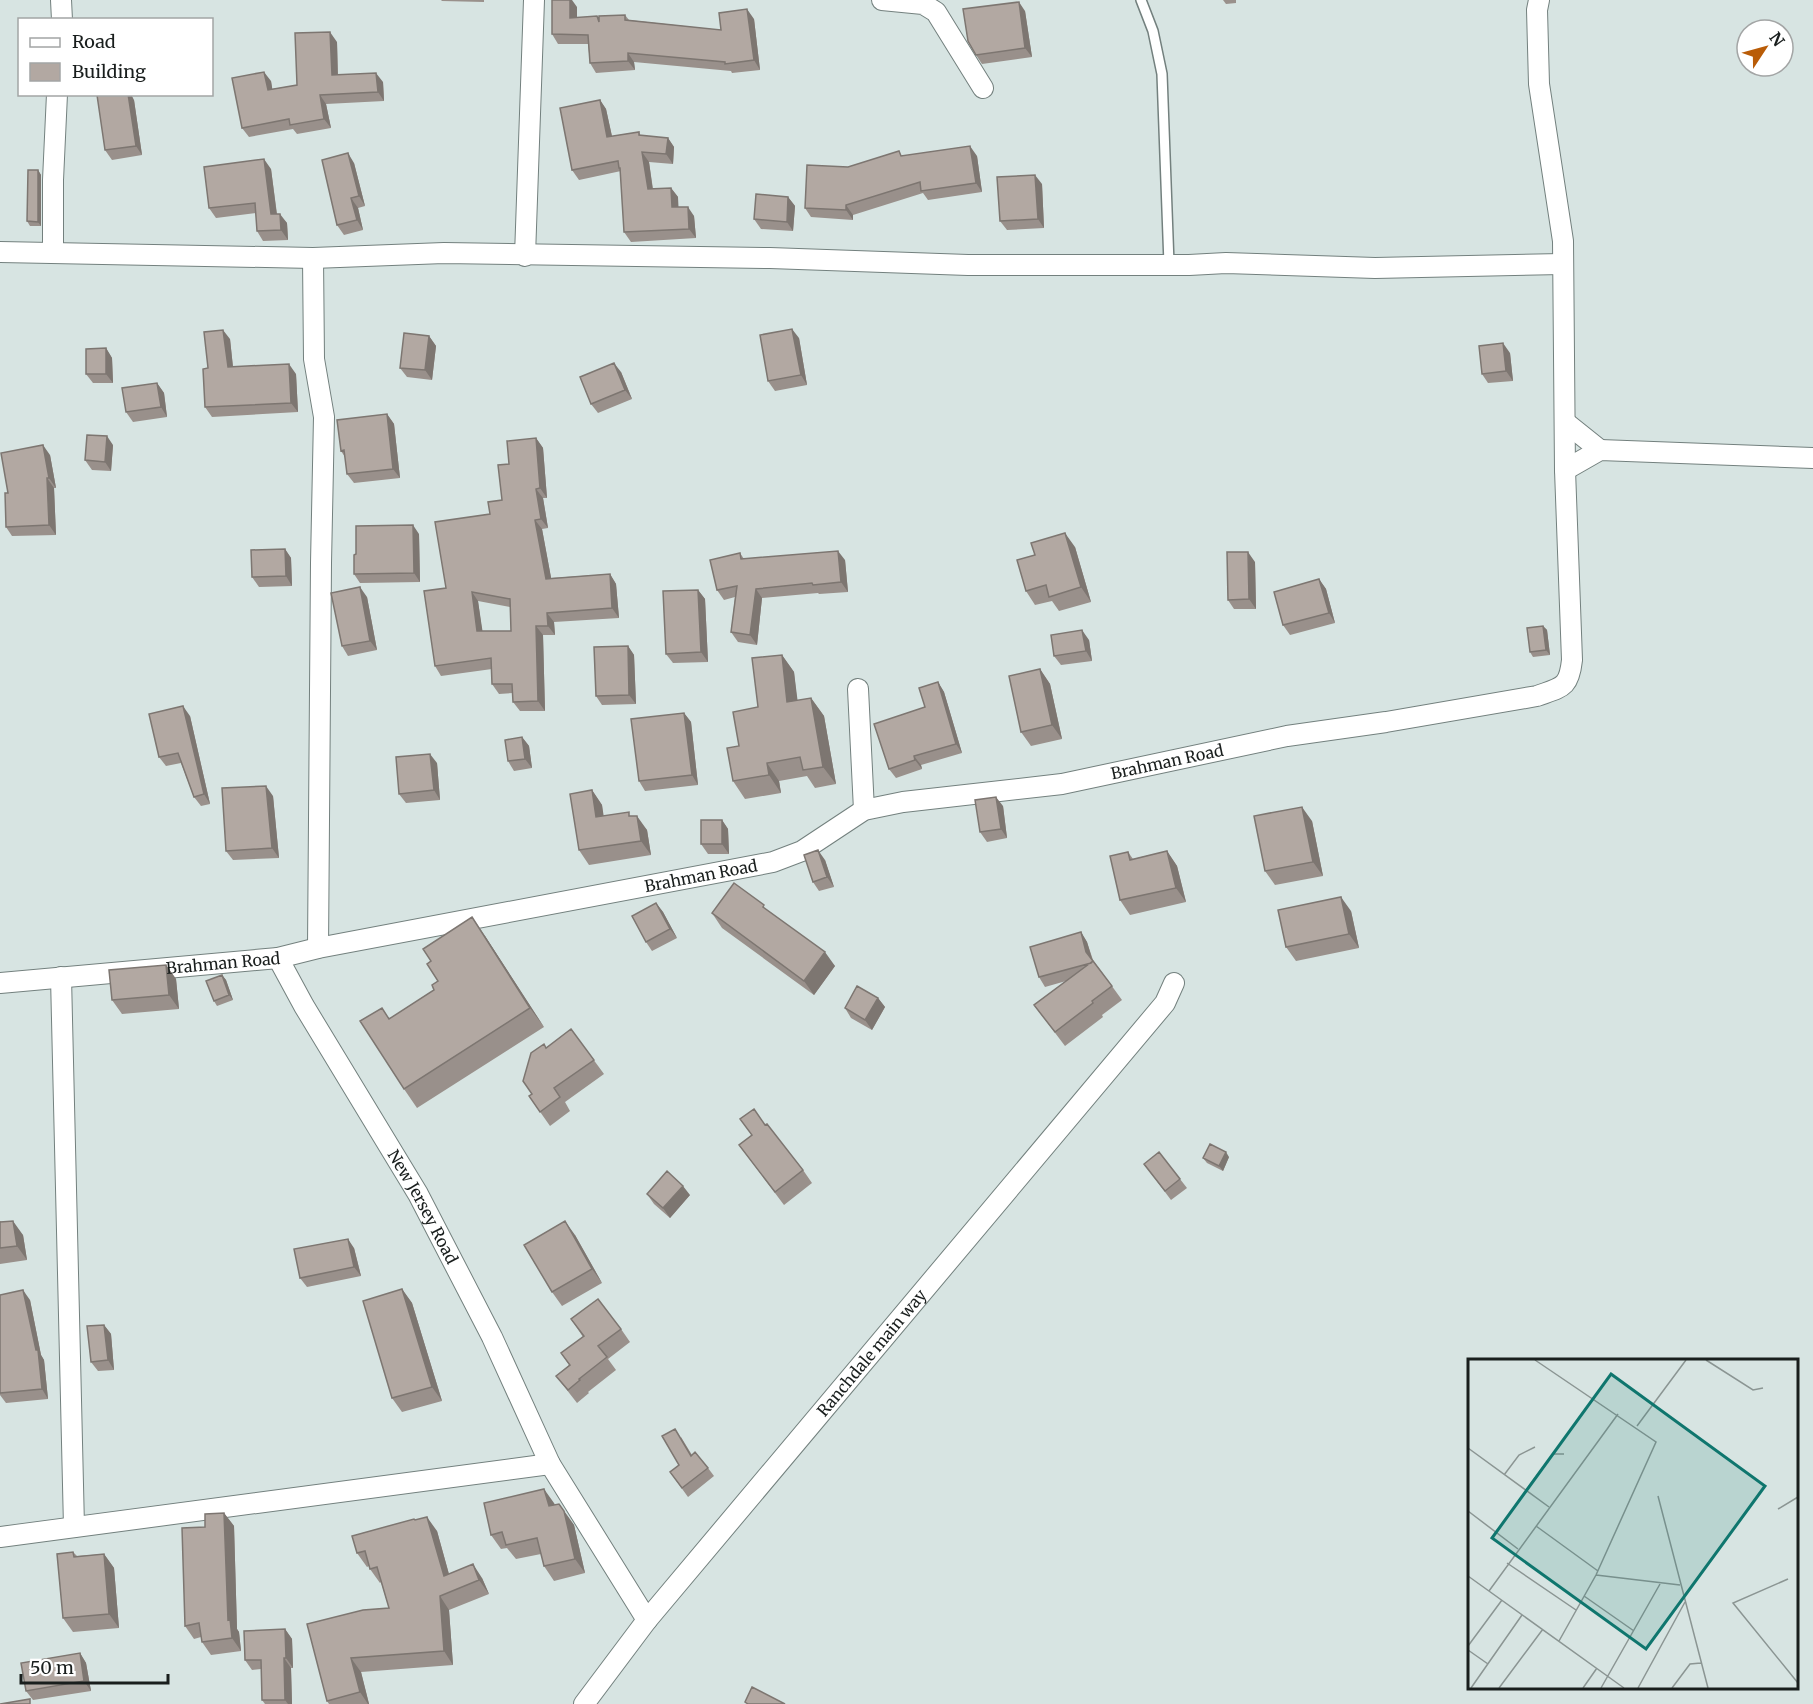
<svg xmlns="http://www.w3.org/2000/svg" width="1813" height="1704" viewBox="0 0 1813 1704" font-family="Merriweather,serif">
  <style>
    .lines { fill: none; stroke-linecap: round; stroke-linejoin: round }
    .service-casing { stroke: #73807e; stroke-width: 12 }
    .minor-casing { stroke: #73807e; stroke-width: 22 }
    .service { stroke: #fff; stroke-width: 9 }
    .minor { stroke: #fff; stroke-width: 20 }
    .wall { fill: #99908b; fill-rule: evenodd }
    .shaded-wall { fill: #7d7671 }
    .building { fill: #b2a8a2; stroke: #7d7671; stroke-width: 1.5; fill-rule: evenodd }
    .labels { text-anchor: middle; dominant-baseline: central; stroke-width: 4.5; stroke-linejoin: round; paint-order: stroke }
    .street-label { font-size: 16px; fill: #191e1d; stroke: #fff }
    .inset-road { fill: none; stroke: #8b9593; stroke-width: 1.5 }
    .view { fill: #0f766e; fill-opacity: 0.15; stroke: #0f766e; stroke-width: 3 }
    .inset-edge { fill: none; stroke: #191e1d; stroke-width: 3 }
  </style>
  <rect width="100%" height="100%" fill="#d7e4e2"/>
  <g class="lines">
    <g class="service-casing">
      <path id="service" d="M1141 0 1153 31 1162 74 1169 264"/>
    </g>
    <g class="minor-casing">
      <g id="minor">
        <path d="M61 0 62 20"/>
        <path d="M882 0 923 4 936 12 983 88"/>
        <path d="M0 252 313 258 444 253 770 258 968 265H1189L1226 263 1375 268 1562 264"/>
        <path d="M53 253V180L57 94"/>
        <path d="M525 256 534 0"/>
        <path d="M313 258 314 359 324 417 321 563 318 948"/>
        <path d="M1565 422 1600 450"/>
        <path d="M1565 470 1600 450 1813 458"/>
        <path d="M858 689 864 810"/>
        <path id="s1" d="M278 958 304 1006 418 1194 492 1337 550 1464 647 1620"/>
        <path d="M61 977 74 1527"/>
        <path id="s2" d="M0 983 278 958 318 948 773 862 802 851 864 810 903 802 1062 784 1287 736 1386 722 1537 696C1562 687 1569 688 1572 660L1565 470 1563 241 1539 84 1537 10 1539 0"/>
        <path d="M0 1537 550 1464"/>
        <path id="s3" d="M584 1704 647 1620 1165 1003 1174 983"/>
      </g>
    </g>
    <use href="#service" class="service"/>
    <use href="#minor" class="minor"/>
  </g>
  <path class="wall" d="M441 0H484V2L442 1Z
    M1223 0H1236V3L1226 4Z
    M577 7V18L599 19 625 15 629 20 721 30 754 19 760 70 732 73 731 71 634 62 635 70 596 73 590 63 588 44H558L552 34Z
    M1025 11 1032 57 982 64 976 55Z
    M337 42 338 75 383 82 384 101 326 104 331 128 297 134 293 129 249 137 242 128 271 81 272 89 297 85Z
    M134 100 142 155 112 160 105 150Z
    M600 100 606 109 612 136 639 132 641 136 668 138 674 147 673 164 649 162 653 189 671 188 678 197V207L694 216 696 238 631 242 624 232 621 171 579 180 572 170Z
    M903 156H977L982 192 928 200 923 193 853 215V220L811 217 805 208 848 167Z
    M354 163 365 206 358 208 363 230 344 235 337 225Z
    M271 169 277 214 287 223 288 240 263 241 257 231 256 213 216 218 209 208Z
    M38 170 41 175V226H30L27 221Z
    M1042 184 1044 228 1007 230 1000 221Z
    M788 197 795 206 793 231 761 229 754 219Z
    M429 336 436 346 432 380 407 377 400 368Z
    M799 338 807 385 775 391 768 381Z
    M230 339 233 367 296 374 298 412 212 417 205 407 208 368Z
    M106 348 112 358 113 383H93L86 374Z
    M1510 353 1513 381 1488 383 1482 374Z
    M621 372 632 399 598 413 591 404Z
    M157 383 164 393 167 417 133 422 126 412Z
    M387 414 394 424 400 478 354 483 347 474 345 457 341 451Z
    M536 438 543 448 547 498H543L548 528 542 529 551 578 610 574 616 584 619 618 554 622 555 635H543L545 711H520L513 702V693L499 694 492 684V669L441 676 435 666 446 588 490 514 502 500 509 464ZM478 601 510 607 511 631H482Z
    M113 445 111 471 92 470 85 460Z
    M50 455 56 488H54L56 535 12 536 6 527 8 493Z
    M419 534 420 582 360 583 354 574 356 554Z
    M1075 547 1091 602 1059 611 1052 601 1035 605 1026 591 1035 555Z
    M285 549 291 558 292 586 259 587 252 577Z
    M740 553 744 559 845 560 848 592 819 594 818 593 762 598 757 645 738 642 731 632 735 597 724 600 717 590Z
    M1255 562 1256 609H1234L1228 600Z
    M1319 579 1326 589 1335 623 1290 635 1283 625Z
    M698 590 705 599 708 662 673 663 666 654Z
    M367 597 377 650 348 656 342 646Z
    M1543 626 1547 630 1550 655 1533 657 1530 652Z
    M1089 640 1092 661 1061 665 1054 656Z
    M628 646 634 655 636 704 602 705 596 696Z
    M782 655 794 672 797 701 811 698 824 716 836 784 815 788 807 776 779 781 781 793 745 799 733 781 739 746 758 707Z
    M1040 669 1050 684 1062 739 1031 746 1021 732Z
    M938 682 944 692 962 753 921 765 922 769 896 778 889 769 925 707Z
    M684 713 691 722 698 785 645 791 639 781Z
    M190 716 210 804 201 806 194 797 181 763 166 766 159 757Z
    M522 737 529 746 532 768 514 771 508 761Z
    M437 763 440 800 406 803 399 794Z
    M592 790 602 805 603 816H632L647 830 651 855 589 865 579 850Z
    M273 796 279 858 233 860 226 851Z
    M1003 806 1007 838 987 842 980 832Z
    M722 820 728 829 729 854H708L701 844Z
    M1312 821 1323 876 1275 885 1265 871Z
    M1167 851 1177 866 1186 902 1130 915 1120 900 1128 852 1133 859Z
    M825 860 834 887 819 891 813 882Z
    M656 903 663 912 677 938 652 951 646 942Z
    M769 911 835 966 814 995 722 928 712 913Z
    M1351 911 1359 948 1296 961 1286 947Z
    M1081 932 1087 942 1093 960 1122 1000 1102 1015 1103 1017 1065 1046 1034 1005 1066 981 1045 987 1039 977Z
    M485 936 544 1027 417 1108 404 1089 382 1008 389 1019 434 990 438 981Z
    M166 965 176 979 179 1009 122 1014 112 1000Z
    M222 975 226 980 233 1000 217 1006 214 1001Z
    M878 998 885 1007 872 1030 851 1018 845 1008Z
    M571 1029 604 1074 565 1102 570 1111 550 1126 529 1096 532 1094 546 1048Z
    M765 1125 803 1170 812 1183 784 1205 739 1145Z
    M1229 1157 1223 1171 1207 1163 1203 1158Z
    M1144 1164 1180 1179 1187 1188 1171 1200Z
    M647 1194 690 1195 670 1218 654 1204Z
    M0 1221 23 1235 27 1260 0 1264Z
    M575 1235 602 1283 562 1306 552 1292Z
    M354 1248 361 1276 307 1287 300 1278Z
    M402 1289 412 1303 442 1401 402 1412 392 1398Z
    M0 1295 30 1300 41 1355 44 1360 48 1399 6 1403 0 1395Z
    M571 1319 621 1329 630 1342 608 1359 616 1370 588 1392 589 1393 577 1403 556 1376 569 1365 561 1353 583 1337Z
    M104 1325 111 1334 114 1370 98 1371 91 1362Z
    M681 1437 692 1455 708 1468 714 1476 688 1497 670 1472 679 1465Z
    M554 1503 555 1505 559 1504 574 1525 585 1573 554 1581 544 1566 541 1554 516 1559 507 1548 501 1549 491 1535Z
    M224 1513 234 1526 237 1629 239 1632 241 1651 211 1655 202 1642 201 1637 194 1639 185 1626 205 1527Z
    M415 1520 437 1531 449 1574 482 1578 489 1594 449 1610 453 1665 361 1672 369 1704H329L327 1701 307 1624 389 1608 381 1582 380 1583 370 1569 369 1566 367 1567 357 1553Z
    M73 1552 77 1556 104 1554 114 1568 119 1628 73 1632 63 1618Z
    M285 1629 292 1639 293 1668H291L292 1704H265L262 1700 261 1669 252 1670 245 1660Z
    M80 1653 86 1663 91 1691 33 1700 26 1691Z"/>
  <path class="shaded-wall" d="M570 0H572L577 7V28L570 18Z
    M1019 2 1025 11 1032 57 1025 48Z
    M747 9 754 19 760 70 754 60Z
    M330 32 337 42 338 85 332 75Z
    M628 53 634 62 635 70 628 61Z
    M264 72 271 81 274 99 268 90Z
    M376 73 383 82 384 101 378 92Z
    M128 94H131L134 100 142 155 136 146Z
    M320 95 326 104 331 128 324 119Z
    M600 100 606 109 614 146 607 137Z
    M668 138 674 147 673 164 666 154Z
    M970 146 977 156 982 192 976 183Z
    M642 152 649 162 654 199 648 189Z
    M348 153 354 163 365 206 359 196Z
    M264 159 271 169 278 224 271 214Z
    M38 170 41 175V226L38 222Z
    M1035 175 1042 184 1044 228 1038 219Z
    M671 188 678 197 679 217 672 207Z
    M788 197 795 206 793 231 787 222Z
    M351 198 358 208 363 230 357 220Z
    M846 205 853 215V220L846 210Z
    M688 207 694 216 696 238 689 229Z
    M280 214 287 223 288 240 281 230Z
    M792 329 799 338 807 385 801 375Z
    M223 330 230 339 234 377 228 367Z
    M429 336 436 346 432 380 425 370Z
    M1503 343 1510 353 1513 381 1506 371Z
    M106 348 112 358 113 383 106 374Z
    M614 363 621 372 632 399 625 390Z
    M289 364 296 374 298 412 291 403Z
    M157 383 164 393 167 417 161 407Z
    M387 414 394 424 400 478 393 469Z
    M107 436 113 445 111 471 105 462Z
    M536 438 543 448 547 498 540 488Z
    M43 445 50 455 56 488 49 478Z
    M47 478 54 488 56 535 49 525Z
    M536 489 543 498 548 528 541 519Z
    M535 520 542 529 553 588 546 579Z
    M413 525 419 534 420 582 414 573Z
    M1065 533 1075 547 1091 602 1081 587Z
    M285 549 291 558 292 586 286 576Z
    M838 551 845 560 848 592 841 582Z
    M1248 552 1255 562 1256 609 1249 599Z
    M610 574 616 584 619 618 612 608Z
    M1319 579 1326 589 1335 623 1329 613Z
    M360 587 367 597 377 650 370 641Z
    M756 589 762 598 757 645 750 635Z
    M698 590 705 599 708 662 701 652Z
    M472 592 478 601 484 641 477 631Z
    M547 613 554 622 555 635 548 626Z
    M536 626 543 635 545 711 538 701Z
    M1543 626 1547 630 1550 655 1546 650Z
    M1082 630 1089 640 1092 661 1086 651Z
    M628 646 634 655 636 704 629 695Z
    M782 655 794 672 800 720 787 702Z
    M1040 669 1050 684 1062 739 1052 725Z
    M938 682 944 692 962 753 956 744Z
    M811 698 824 716 836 784 823 767Z
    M183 706 190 716 210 804 204 794Z
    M684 713 691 722 698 785 692 775Z
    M522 737 529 746 532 768 525 759Z
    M430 754 437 763 440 800 434 790Z
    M914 756 921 765 922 769 915 760Z
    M767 763 779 781 781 793 769 775Z
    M266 786 273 796 279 858 272 848Z
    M592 790 602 805 606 831 596 817Z
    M996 797 1003 806 1007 838 1001 829Z
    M1302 807 1312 821 1323 876 1313 862Z
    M637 816 647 830 651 855 641 841Z
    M722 820 728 829 729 854 722 844Z
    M818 850 825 860 834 887 827 877Z
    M1167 851 1177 866 1186 902 1176 888Z
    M1341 897 1351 911 1359 948 1349 934Z
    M656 903 663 912 677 938 670 929Z
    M472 917 485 936 544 1027 530 1008Z
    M1081 932 1087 942 1093 962 1086 952Z
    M825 952 835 966 814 995 804 981Z
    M166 965 176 979 179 1009 169 995Z
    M222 975 226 980 233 1000 229 995Z
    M878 998 885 1007 872 1030 865 1020Z
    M1226 1152 1229 1157 1223 1171 1219 1166Z
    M683 1186 690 1195 670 1218 663 1208Z
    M13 1221 23 1235 27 1260 17 1246Z
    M565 1221 575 1235 602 1283 592 1269Z
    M348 1239 354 1248 361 1276 354 1267Z
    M402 1289 412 1303 442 1401 432 1387Z
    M23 1290 30 1300 41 1355 44 1360 48 1399 42 1389 36 1350Z
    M104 1325 111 1334 114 1370 108 1360Z
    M544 1489 554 1503 558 1520 549 1506Z
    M559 1504 574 1525 585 1573 575 1559Z
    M224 1513 234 1526 237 1629 239 1632 241 1651 232 1638 228 1620Z
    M427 1517 437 1531 453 1589 444 1576Z
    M104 1554 114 1568 119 1628 109 1614Z
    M473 1564 482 1578 489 1594 479 1580Z
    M440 1596 449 1610 453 1665 444 1651Z
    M285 1629 292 1639 293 1668 286 1658Z
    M80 1653 86 1663 91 1691 84 1681Z
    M284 1658 291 1668 292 1704H288L285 1700Z
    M351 1658 361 1672 369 1704H368L360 1692Z"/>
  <path class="building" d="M552 0H570V18L597 16 599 22V16L625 15V20L721 30 719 13 747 9 754 60 725 64V62L628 53V61L590 63 588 35 552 34Z
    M1019 2 1025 48 976 55 968 41 963 9Z
    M330 32 332 75 376 73 378 92 320 95 324 119 290 125 289 119 242 128 232 78 264 72 268 90 297 85 295 33Z
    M128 94 136 146 105 150 97 95Z
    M600 100 607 137 639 132V135L668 138 666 154 642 152 648 189 671 188 672 207H688L689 229 624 232 620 168H619L618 161 572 170 560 108Z
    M970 146 976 183 921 191 920 182 846 205V210L805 208 807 165 848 167 899 151 901 156Z
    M348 153 359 196 351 198 357 220 337 225 322 160Z
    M264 159 271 214H280L281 230 257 231 255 203 209 208 204 167Z
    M28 170H38V222L27 221Z
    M1035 175 1038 219 1000 221 997 177Z
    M756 194 788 197 787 222 754 219Z
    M792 329 801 375 768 381 760 335Z
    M223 330 228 367 289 364 291 403 205 407 203 369 208 368 204 332Z
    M404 333 429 336 425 370 400 368Z
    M1503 343 1506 371 1482 374 1479 346Z
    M106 348V374H86V349Z
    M614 363 625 390 591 404 580 377Z
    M157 383 161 407 126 412 122 388Z
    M387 414 393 469 347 474 344 450 341 451 337 420Z
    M87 435 107 436 105 462 85 460Z
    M536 438 540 488 536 489 541 519 535 520 546 579 610 574 612 608 547 613 548 626H536L538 701 513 702 512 684H492L491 658 435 666 424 591 446 588 435 522 490 514 488 502 502 500 498 465 509 464 507 441ZM472 592 510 599 511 631H477Z
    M43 445 49 478H47L49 525 6 527 5 493H8L1 453Z
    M413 525 414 573 354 574V555L356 554V526Z
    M1065 533 1081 587 1049 597 1046 585 1026 591 1017 560 1035 555 1031 543Z
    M285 549 286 576 252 577 251 550Z
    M838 551 841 582 813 585 812 583 756 589 750 635 731 632 737 586 717 590 710 560 740 553 741 559Z
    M1227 552H1248L1249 599 1228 600Z
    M1319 579 1329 613 1283 625 1274 592Z
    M360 587 370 641 342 646 331 593Z
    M698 590 701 652 666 654 663 591Z
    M1543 626 1546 650 1530 652 1527 628Z
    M1082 630 1086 651 1054 656 1051 635Z
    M628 646 629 695 596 696 594 647Z
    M782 655 787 702 811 698 823 767 803 770 800 757 767 763 769 775 733 781 727 748 739 746 733 712 758 707 752 658Z
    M1040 669 1052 725 1021 732 1009 676Z
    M938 682 956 744 914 756 915 760 889 769 874 724 925 707 919 688Z
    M183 706 204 794 194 797 178 753 159 757 149 714Z
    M684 713 692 775 639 781 631 719Z
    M522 737 525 759 508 761 505 740Z
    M430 754 434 790 399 794 396 757Z
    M266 786 272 848 226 851 222 788Z
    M592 790 596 817 629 812V816H637L641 841 579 850 570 794Z
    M996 797 1001 829 980 832 975 800Z
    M1302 807 1313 862 1265 871 1254 816Z
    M701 820H722V844H701Z
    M818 850 827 877 813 882 804 855Z
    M1167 851 1176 888 1120 900 1110 856 1128 852 1130 860Z
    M734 883 764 905 763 907 825 952 804 981 712 913Z
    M1341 897 1349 934 1286 947 1278 910Z
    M656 903 670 929 646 942 632 916Z
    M472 917 530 1008 404 1089 360 1021 382 1008 389 1019 434 990 432 985 438 981 427 964 431 961 423 949Z
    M1081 932 1086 952 1093 961 1091 963 1039 977 1030 947Z
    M1093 961 1112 986 1092 1001 1093 1003 1055 1032 1034 1005Z
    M166 965 169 995 112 1000 109 970Z
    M222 975 229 995 214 1001 206 981Z
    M857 986 878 998 865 1020 845 1008Z
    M571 1029 594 1060 554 1088 560 1097 540 1112 529 1096 532 1094 523 1081 531 1053 544 1044 546 1048Z
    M754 1109 765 1125 767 1124 803 1170 775 1192 739 1145 752 1135 740 1119Z
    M1210 1144 1226 1152 1219 1166 1203 1158Z
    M1159 1152 1180 1179 1165 1191 1144 1164Z
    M667 1171 683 1186 663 1208 647 1194Z
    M13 1221 17 1246 0 1248V1222Z
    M565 1221 592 1269 552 1292 524 1245Z
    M348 1239 354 1267 300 1278 294 1249Z
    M402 1289 432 1387 392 1398 363 1301Z
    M23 1290 36 1350H38L42 1389 0 1393V1295Z
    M598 1299 621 1329 598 1346 607 1357 579 1379 580 1380 568 1390 556 1376 570 1365 561 1353 584 1336 571 1319Z
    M104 1325 108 1360 91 1362 87 1326Z
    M675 1429 691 1456 695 1452 708 1468 682 1488 670 1472 679 1465 662 1436Z
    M544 1489 549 1506 559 1504 564 1511 575 1559 544 1566 537 1538 506 1545 502 1532 491 1535 484 1503Z
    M224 1513 228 1620 230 1619 232 1638 202 1642 199 1623 185 1626 182 1528 205 1527V1514Z
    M427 1517 444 1576 473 1564 479 1580 440 1596 444 1651 351 1658 360 1692 327 1701 307 1624 363 1610 389 1608 377 1567 370 1569 365 1551 357 1553 352 1536 414 1519 415 1520Z
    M73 1552 74 1557 104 1554 109 1614 63 1618 57 1554Z
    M285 1629 286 1658H284L285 1700H262L261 1660H245L244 1631Z
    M80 1653 84 1681 26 1691 21 1663Z
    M752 1687 785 1704H748L745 1702Z
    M30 1699V1704H0Z"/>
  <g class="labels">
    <g class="street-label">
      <text stroke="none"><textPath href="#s2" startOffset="1196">Brahman Road</textPath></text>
      <text stroke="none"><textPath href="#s2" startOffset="710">Brahman Road</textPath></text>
      <text stroke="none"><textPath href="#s2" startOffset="224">Brahman Road</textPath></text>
      <text stroke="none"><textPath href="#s1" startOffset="288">New Jersey Road</textPath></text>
      <text stroke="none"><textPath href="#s3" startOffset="454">Ranchdale main way</textPath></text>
    </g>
  </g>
  <g transform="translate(1468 1359)">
    <rect width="330" height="330" fill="#d7e4e2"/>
    <path class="inset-road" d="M67 1 188 83 128 216 91 282M238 1 285 31 295 29M169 67 218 1M0 89 81 148M36 116 51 96 67 88M59 130 85 95H96M190 137 240 329M310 150 330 138M0 152 50 190M68 167 130 212M39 204 108 251M128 216 212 226M0 217 156 329M320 220 265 244 330 324M21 232 150 55M116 237 166 272M0 287 34 241M0 291 20 305M3 329 54 256M31 329 75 270M115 329 129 309M133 329 192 225M170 329 217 243M204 329 222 305 233 304"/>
    <path class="view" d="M143 15 297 127 178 290 24 179Z"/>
    <rect width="330" height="330" class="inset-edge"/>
  </g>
  <rect x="18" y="18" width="195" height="78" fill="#ffffff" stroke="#a3a5a5" stroke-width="1.5"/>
  <rect x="30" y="38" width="30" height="9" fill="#ffffff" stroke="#a3a5a5" stroke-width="1.5"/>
  <text x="72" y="48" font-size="18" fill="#191e1d">Road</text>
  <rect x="30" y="63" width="30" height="18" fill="#b2a8a2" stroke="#a3a5a5" stroke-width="1.5"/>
  <text x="72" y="78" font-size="18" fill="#191e1d">Building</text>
  <g transform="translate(1765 48) rotate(54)"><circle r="28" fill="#ffffff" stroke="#a3a5a5" stroke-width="1.5"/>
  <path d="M0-4.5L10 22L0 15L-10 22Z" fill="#b95c07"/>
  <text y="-9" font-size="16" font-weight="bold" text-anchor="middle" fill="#191e1d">N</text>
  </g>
  <path d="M21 1674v9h147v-9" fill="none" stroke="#191e1d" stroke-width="3"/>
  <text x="30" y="1674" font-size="18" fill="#191e1d" stroke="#ffffff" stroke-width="4.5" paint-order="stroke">50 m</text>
</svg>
